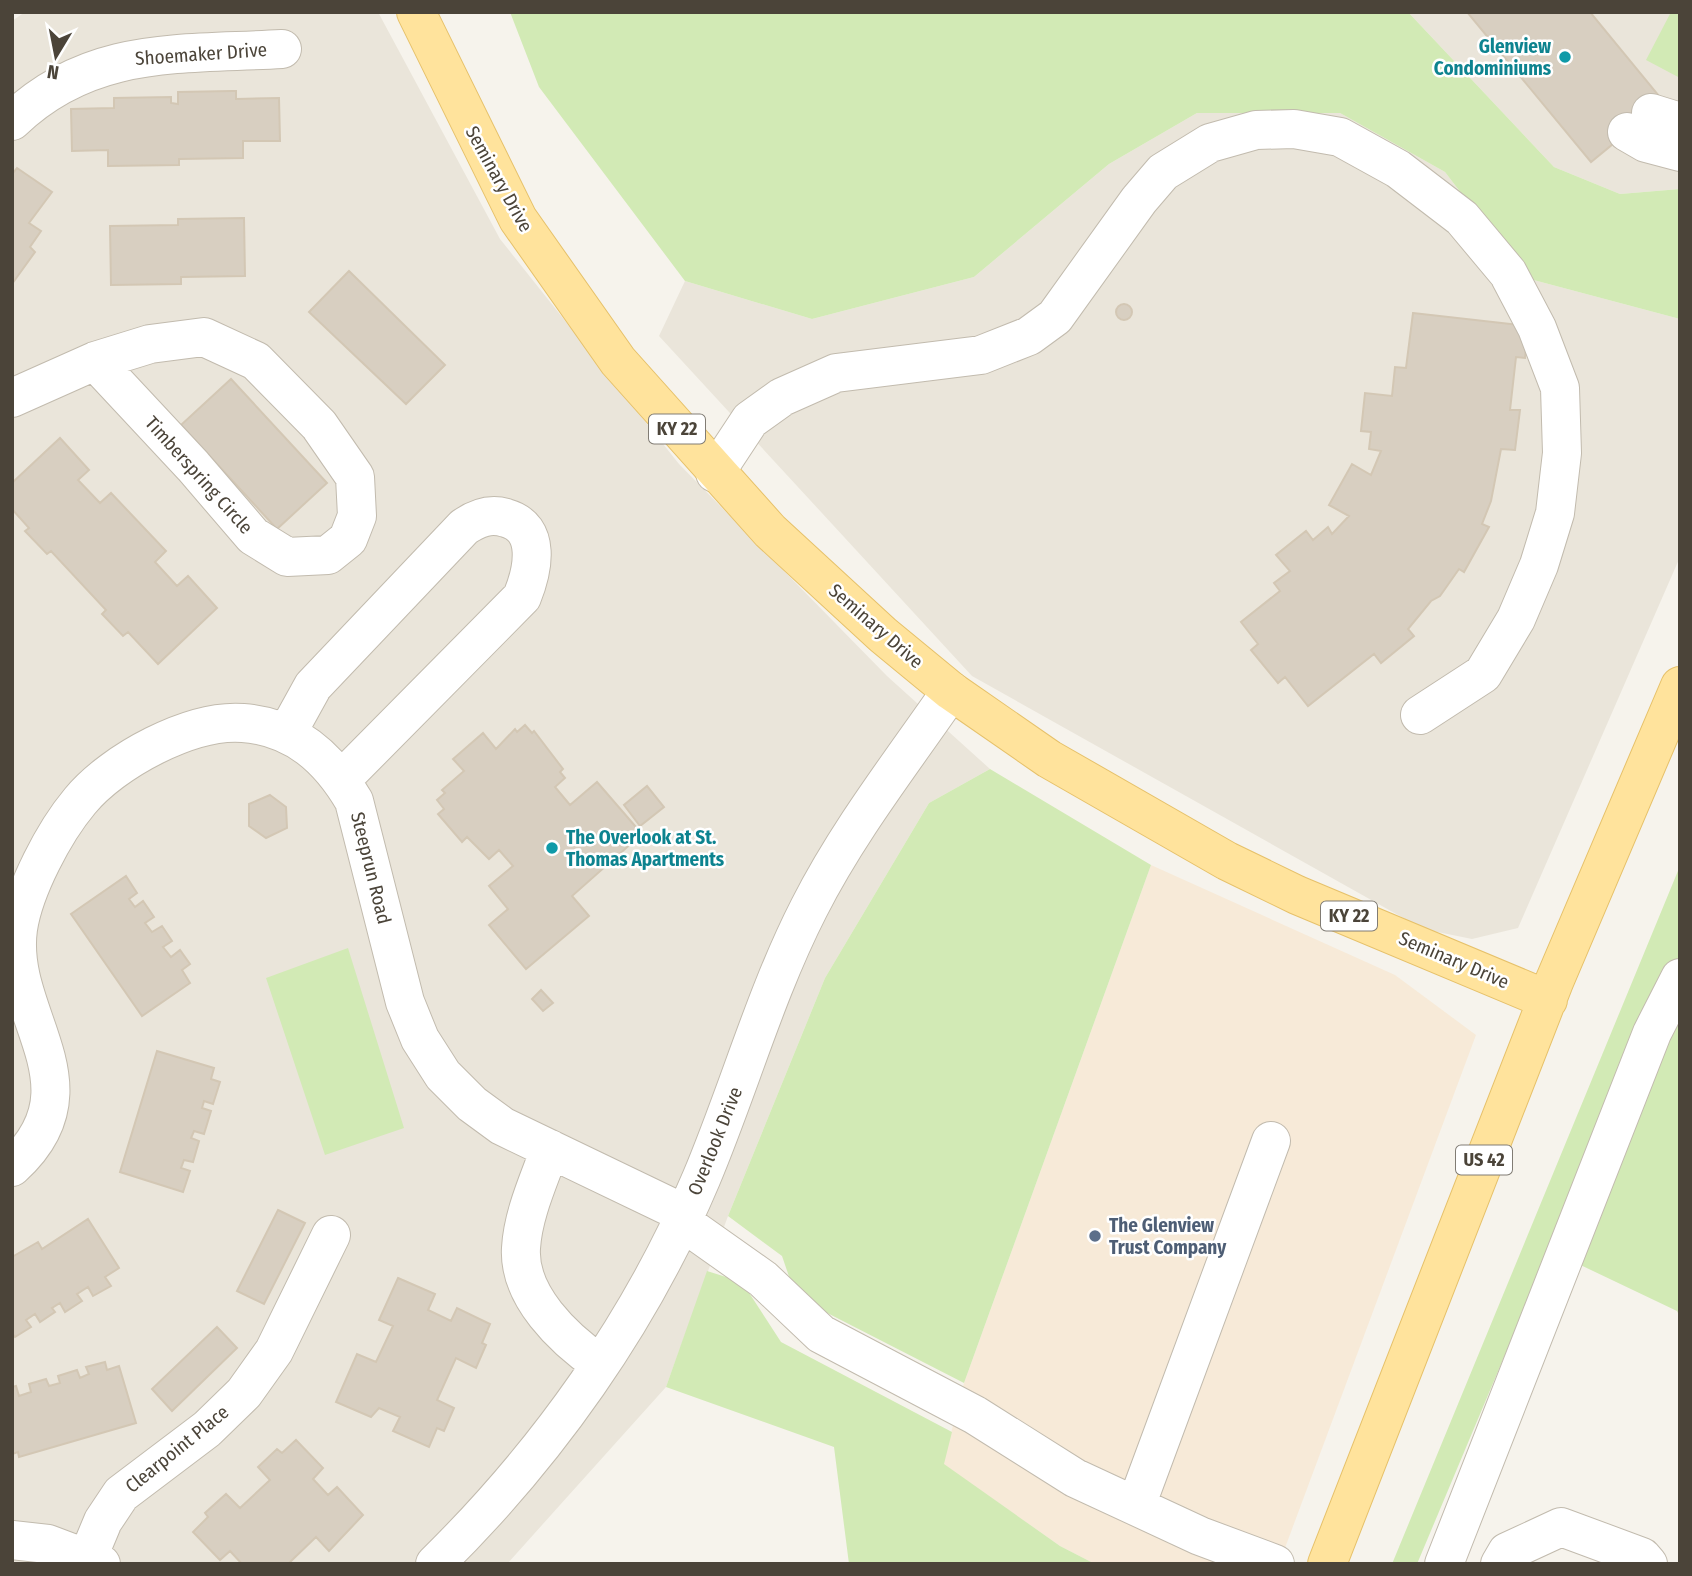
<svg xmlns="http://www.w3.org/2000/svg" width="1692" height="1576" viewBox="0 0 1692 1576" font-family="'Fira Sans Condensed',sans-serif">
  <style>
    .residential { fill: #eae5da }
    .commercial { fill: #f7ead8 }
    .green { fill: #d2eab5 }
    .building { fill: #d8cfc1; stroke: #d3c7b4; stroke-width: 2 }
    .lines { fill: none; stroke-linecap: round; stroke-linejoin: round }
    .minor-casing { stroke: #c2bbae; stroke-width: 40 }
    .major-casing { stroke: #e6c16a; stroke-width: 40 }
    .minor { stroke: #fff; stroke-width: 38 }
    .major { stroke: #ffe39c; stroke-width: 38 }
    .culture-dot { fill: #0f9aa8; stroke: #fff; stroke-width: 2.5 }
    .service-dot { fill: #5c6f8a; stroke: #fff; stroke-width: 2.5 }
    .labels { text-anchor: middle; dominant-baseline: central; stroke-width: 5; stroke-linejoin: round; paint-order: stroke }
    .shield { fill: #fff; stroke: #817c74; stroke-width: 2 }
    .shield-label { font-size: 18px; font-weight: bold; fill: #4b4439 }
    .culture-label { font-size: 19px; font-weight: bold; fill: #0d838f; stroke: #fff; text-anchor: end }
    .street-label { font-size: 19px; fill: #4b4439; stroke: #fff }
    .service-label { font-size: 19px; font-weight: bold; fill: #4e5e75; stroke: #fff; text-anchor: start }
  </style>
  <rect width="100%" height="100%" fill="#f6f3ec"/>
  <path class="residential" d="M25 12H378L500 239 679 464 887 676 990 769 929 803 825 978 728 1216 666 1387 507 1564H12V21Z
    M1408 12H1680V189L1620 194 1554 167Z
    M1197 113H1340L1445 172 1526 278 1680 319V557L1518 928 1472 939 1423 929 972 676 659 336 685 281 812 319 974 277 1109 164Z"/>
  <path class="commercial" d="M1151 865 1395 975 1476 1035 1279 1564H1095L1060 1546 943 1464 964 1383Z"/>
  <path class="green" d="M510 12H1408L1554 167 1620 194 1680 189V319L1526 278 1445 172 1340 113H1197L1109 164 974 277 812 319 685 281 539 87Z
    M1671 12H1680V78L1646 60Z
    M990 769 1151 865 964 1383 796 1297 782 1256 728 1216 825 978 929 803Z
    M1680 866V1317L1677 1311 1549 1250 1417 1564H1392Z
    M348 948 404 1128 325 1155 266 978Z
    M707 1271 742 1282 781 1342 952 1432 944 1464 1060 1546 1095 1564H849L834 1447 666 1387Z"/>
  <path class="building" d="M1467 12H1590L1664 102 1591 162Z
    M232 91H236V99L279 98 280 141H243V158L179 159V165L108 166V150L72 151 71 109 114 108V98L171 97V103L178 104V92Z
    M17 168 52 192 29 223 41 231 30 247 35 252 12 284V174Z
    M244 218 245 276 181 277V284L111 285 110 226 178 225V219Z
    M349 271 445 365 406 404 309 312Z
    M1116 312a8 8 0 1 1 16 0a8 8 0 1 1-16 0Z
    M1413 313 1528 326 1525 358 1516 357 1510 410H1520L1515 450 1501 449 1491 501 1482 524 1489 527 1464 572 1459 569 1440 596 1431 601 1408 629 1414 636 1381 663 1374 654 1308 706 1285 677 1278 683 1251 650 1258 644 1241 622 1280 591 1274 583 1290 571 1276 555 1306 531 1313 540 1328 527 1332 534 1349 516 1329 505 1352 464 1371 475 1381 451 1369 449 1371 432 1361 431 1365 393 1392 396 1395 367 1406 368Z
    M231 379 327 483 277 529 181 425Z
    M60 438 89 470 78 480 100 503 111 493 166 551 155 562 177 586 188 576 217 608 158 664 128 632 123 636 102 614 106 610 51 551 47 554 25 531 29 528 12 509V483Z
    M525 725 532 733 534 731 563 769 560 772 565 778 555 787 570 805 597 782 642 834 572 896 589 916 526 969 489 925 508 909 489 886 513 866 499 850 489 859 467 837 462 842 438 814 444 809 437 800 445 793 442 790 464 771 453 759 483 733 496 749 515 729 517 732Z
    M647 786 664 807 640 826 624 805Z
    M270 795 286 807 287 828 266 838 249 826V804Z
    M126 876 137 893 129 899 135 907 143 901 154 917 145 923 152 932 162 926 172 941 163 947 171 957 180 950 190 964 182 970 190 983 142 1016 71 914Z
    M541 990 553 1003 543 1011 532 999Z
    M157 1051 214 1068 211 1079 220 1082 213 1104 204 1101 202 1108 211 1111 204 1134 194 1131 191 1138 199 1141 193 1162 184 1160 181 1168 190 1171 183 1192 120 1172Z
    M278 1210 305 1223 264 1304 237 1291Z
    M88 1219 119 1268 105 1277 111 1286 93 1296 88 1287 77 1294 82 1301 65 1312 60 1303 52 1308 55 1312 40 1322 35 1314 26 1320 31 1327 15 1337 12 1333V1257L38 1242 42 1249Z
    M398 1278 435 1294 428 1310 451 1321 457 1308 490 1324 482 1343 486 1345 476 1368 456 1358 437 1400 454 1408 444 1431 437 1428 429 1447 393 1431 400 1417 379 1408 371 1417 336 1402 357 1354 376 1362 393 1326 379 1320Z
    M217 1327 237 1348 172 1411 152 1389Z
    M105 1362 107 1370 119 1366 136 1423 19 1457 18 1452 12 1454V1387L16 1386 19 1396 31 1392 29 1384 46 1379 49 1386 60 1383 58 1376 77 1370 80 1378 89 1374 86 1367Z
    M296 1440 323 1468 313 1479 328 1495 337 1487 363 1515 329 1551 316 1537 288 1564H242L230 1551 220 1560 193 1532 208 1517 205 1513 226 1494 240 1508 270 1480 258 1467 277 1449 282 1453Z"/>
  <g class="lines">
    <g class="minor-casing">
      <path id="minor" d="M1651 113 1680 122
        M12 121C91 45 181 55 282 49
        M1627 132 1646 143 1680 152
        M12 398 95 361 150 344 204 337 256 361 319 425 355 477 357 516 348 539 328 555 287 557 253 536 193 466 95 361
        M715 473 750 420 782 397 836 373 981 355 1029 336 1055 317 1139 200 1163 172 1210 143 1256 130 1294 129 1340 137 1398 169 1462 218 1508 273 1537 328 1560 388 1562 453 1555 513 1539 565 1516 619 1483 674 1420 715
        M287 733 313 686 464 527C477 518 490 513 506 518 542 528 533 570 522 597L341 780
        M550 1149C539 1180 523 1214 521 1248 518 1296 564 1339 600 1364
        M12 1167C101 1086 6 1016 18 929 24 889 54 832 80 801 113 761 191 719 243 723 295 727 329 758 354 801L405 1002 420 1039 443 1075 472 1104 502 1126 685 1214
        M681 1221 763 1279 821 1334 975 1415 1075 1478 1200 1536 1275 1564
        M1136 1506 1271 1141
        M12 1540 48 1544 101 1564
        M88 1557 103 1521 121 1494 207 1429 244 1393 274 1351 331 1235
        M435 1564C547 1454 640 1323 701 1179 739 1089 765 994 809 908 848 831 902 762 951 691
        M1444 1564 1652 1033 1680 978
        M1500 1564 1507 1552 1561 1527 1642 1557 1648 1564"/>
    </g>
    <g class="major-casing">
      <path id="major" d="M416 12 518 219 618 361 770 531 883 635 951 691 1049 759 1227 861 1297 895 1548 1000
        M1327 1564 1554 982 1680 686"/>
    </g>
    <use href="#minor" class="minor"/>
    <use href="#major" class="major"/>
  </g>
  <g class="culture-dot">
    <circle cx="1565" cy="57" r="7"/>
    <circle cx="552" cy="848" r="7"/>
  </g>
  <circle class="service-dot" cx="1095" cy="1236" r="7"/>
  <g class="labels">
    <g class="shield">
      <rect x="649" y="414.5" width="56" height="29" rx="5"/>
      <rect x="1321" y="901.5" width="56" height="29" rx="5"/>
      <rect x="1456" y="1145.5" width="56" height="29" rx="5"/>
    </g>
    <g class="shield-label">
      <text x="677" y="429">KY 22</text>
      <text x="1349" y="916">KY 22</text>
      <text x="1484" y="1160">US 42</text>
    </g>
    <g class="culture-label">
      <text x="1551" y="46">Glenview<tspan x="1551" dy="22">Condominiums</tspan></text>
      <text x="566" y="837" text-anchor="start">The Overlook at St.<tspan x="566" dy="22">Thomas Apartments</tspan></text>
    </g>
    <g class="street-label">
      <text transform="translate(201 54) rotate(-4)">Shoemaker Drive</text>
      <text transform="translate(499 179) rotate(61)">Seminary Drive</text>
      <text transform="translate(199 475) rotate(48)">Timberspring Circle</text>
      <text transform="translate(876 626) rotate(41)">Seminary Drive</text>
      <text transform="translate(371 868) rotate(76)">Steeprun Road</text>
      <text transform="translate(1454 960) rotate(23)">Seminary Drive</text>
      <text transform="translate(715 1141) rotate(-68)">Overlook Drive</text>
      <text transform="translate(177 1449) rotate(-39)">Clearpoint Place</text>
    </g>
    <g class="service-label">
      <text x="1109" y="1225">The Glenview<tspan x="1109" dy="22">Trust Company</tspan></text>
    </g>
  </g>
  <rect width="1692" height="1576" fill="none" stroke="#4b4439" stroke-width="28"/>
  <g transform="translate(56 56) rotate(190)" stroke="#ffffff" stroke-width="5" paint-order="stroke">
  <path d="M0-5L12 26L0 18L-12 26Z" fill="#4b4439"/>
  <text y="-10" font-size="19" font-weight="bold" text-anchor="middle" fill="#4b4439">N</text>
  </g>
</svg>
